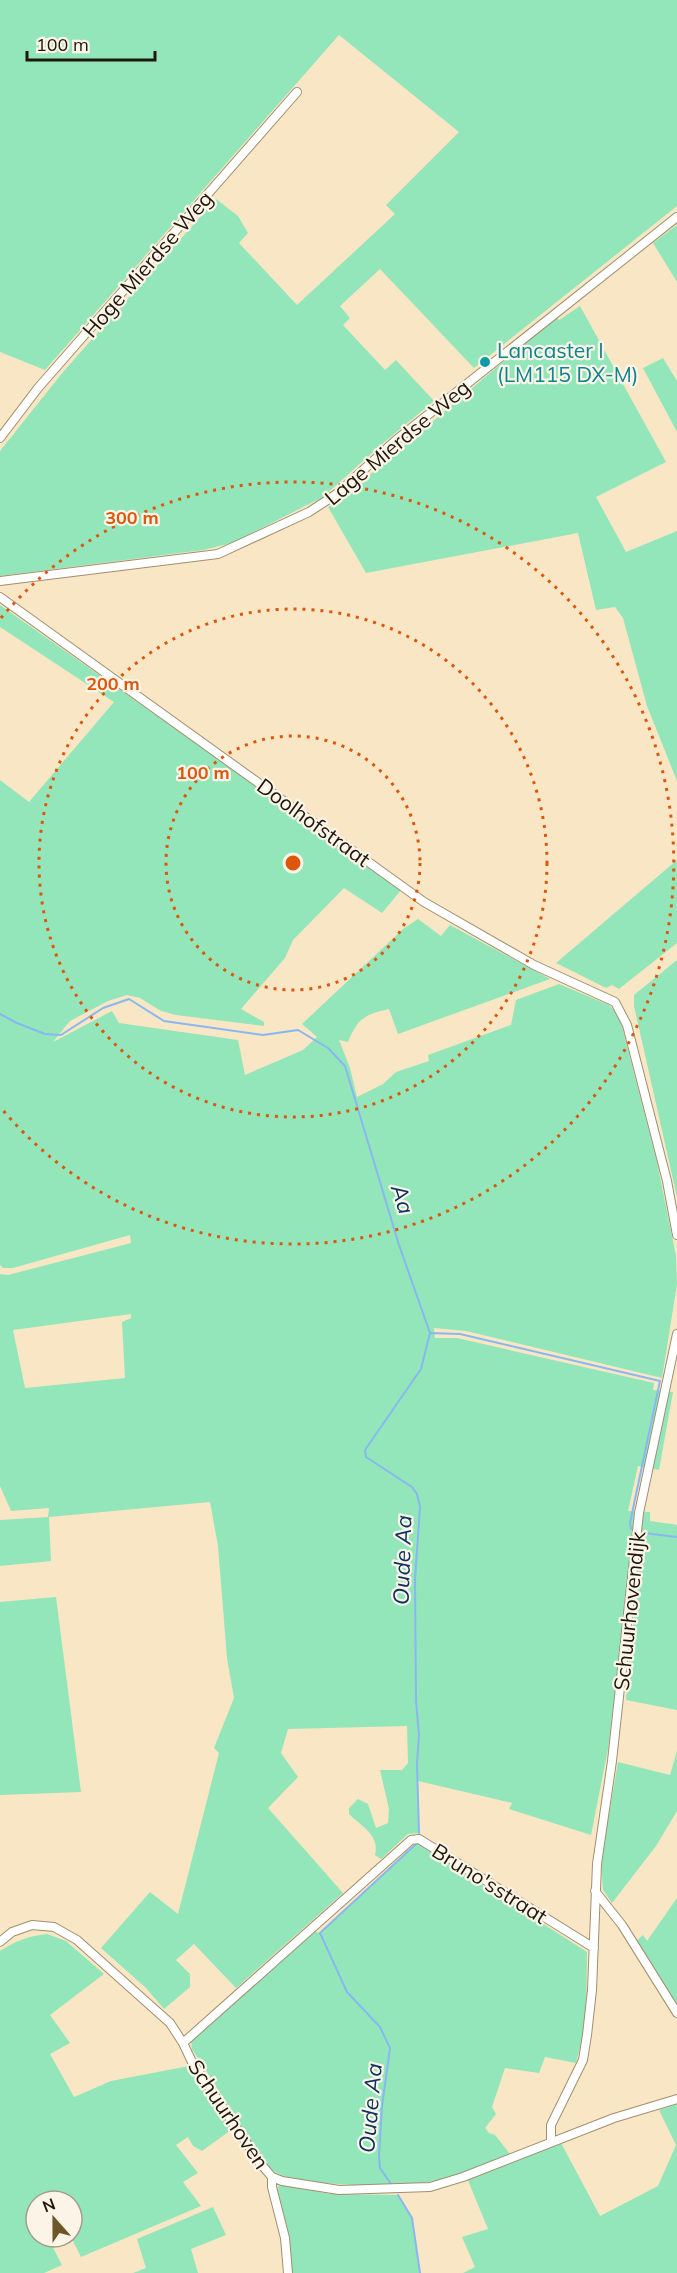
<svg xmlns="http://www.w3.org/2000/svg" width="677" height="2273" viewBox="0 0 677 2273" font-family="Mulish,sans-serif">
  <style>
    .green { fill: #93e6b9; fill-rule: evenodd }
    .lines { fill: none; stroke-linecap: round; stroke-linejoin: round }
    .stream { stroke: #88b7f2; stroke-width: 2 }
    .minor-casing { stroke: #a08f6f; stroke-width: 10 }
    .minor { stroke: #fff; stroke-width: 8 }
    .ring { fill: none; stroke: #de560c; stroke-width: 3; stroke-dasharray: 3 6 }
    .culture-dot { fill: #0f9aa8; stroke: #fcf5e7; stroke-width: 2 }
    .labels { text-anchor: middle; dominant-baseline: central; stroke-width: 4.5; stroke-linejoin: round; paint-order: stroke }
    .street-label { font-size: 21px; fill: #1f180c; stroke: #fcf5e7 }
    .culture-label { font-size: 21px; fill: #0d838f; stroke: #fcf5e7; text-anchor: start }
    .water-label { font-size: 22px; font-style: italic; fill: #093260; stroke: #fcf5e7 }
    .centre { fill: #de560c; stroke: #fcf5e7; stroke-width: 3 }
    .ring-label { font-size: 18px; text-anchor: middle; font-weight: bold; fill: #de560c; stroke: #fcf5e7; stroke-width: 4.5; stroke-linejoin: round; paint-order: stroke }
  </style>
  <rect width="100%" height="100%" fill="#f9e6c4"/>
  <path class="green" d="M0 0H677V206L474 368 380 269 340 306 350 318 343 325 385 370 396 360 434 401 382 444 323 497 232 543 203 550 0 576V451L63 372 216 199 238 216 248 233 239 243 297 305 395 214 386 205 459 132 339 35 45 370 0 352Z
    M677 225V282L653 243Z
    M580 306 666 462 596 497 626 552 677 531V781L647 706 623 618 615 607 596 610 578 533 366 573 328 507 340 500 556 317 559 320Z
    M663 358 677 381V432L643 368Z
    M0 605 402 889 382 913 344 888 293 940 285 958 241 1009 264 1022V1026L176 1015 161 1011 140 998 127 995 108 1001 70 1021 53 1042 112 1011 119 1023 238 1040 245 1075 303 1050 317 1037 302 1024 403 929 418 919 441 936 450 925 550 979 398 1034 389 1009C365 1014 357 1019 348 1042L339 1040 350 1068 357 1097 383 1084 396 1072 429 1061 428 1055 511 1025 516 1000 559 984 609 1005 616 1012 621 1023 657 1162 676 1256 677 1284 662 1378 466 1331 434 1328 435 1338H457L654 1383 653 1390 673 1392 659 1470 638 1466 628 1511 650 1512V1521L677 1525V1710L626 1700 634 1612 626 1607 608 1749 591 1835 509 1809 512 1803 418 1781 419 1833 408 1834 381 1859 375 1855C380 1835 362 1827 349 1814V1808L358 1799 368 1804 376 1828 388 1823 389 1809 380 1770H402L408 1763 407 1726 288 1729 281 1753 298 1777 268 1808 343 1893 236 1988 194 1944 176 1960 190 1974V1987L164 2009 146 1988 101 1948 150 1892 178 1914 219 1753 214 1748 234 1698 227 1658 218 1546 210 1502 49 1517 51 1561 0 1566V1520L48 1517 49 1508 11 1511 0 1486V1274L8 1275 131 1243 130 1235 13 1268H3L0 1265V780L29 802 114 702 0 627ZM131 1314V1318L122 1322 125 1378 25 1388 13 1330Z
    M677 860V943L619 989 612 985 606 988 556 963Z
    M677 960V1197L634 1006V995Z
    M56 1597 81 1792 0 1795V1602Z
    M677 1751V1811L656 1846 612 1903 603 1890 601 1861 618 1762 670 1775Z
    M417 1843 587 1952 586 2025 576 2063 545 2057 539 2073 505 2068 492 2107 496 2114 485 2128 489 2133 495 2135 510 2154C483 2165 456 2177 428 2182 399 2188 297 2187 273 2171 265 2167 259 2153 254 2146 233 2114 213 2081 192 2049L191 2040 314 1931 320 1933Z
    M677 1898V2006L636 1941 643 1935 647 1941Z
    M47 1934 66 1941 104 1974 50 2015 70 2043 50 2054 74 2097 111 2081 189 2066 231 2130 202 2151 193 2146 188 2137 176 2145 198 2173 183 2182 201 2206 81 2257 71 2237 72 2201H36V2237H50L48 2238 62 2265 44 2273H0V1951C15 1941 29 1936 47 1934Z
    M677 2104V2273H463L475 2267 462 2237 488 2229 467 2178 560 2141 600 2216 658 2186 676 2145 659 2110Z
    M282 2185 330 2194 398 2195 412 2218 420 2273H291L289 2240 277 2190 278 2186Z
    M213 2207 226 2235 191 2249 198 2273H133L146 2268 137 2239Z"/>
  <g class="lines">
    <path class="stream" d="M0 1014 17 1023 45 1034 61 1035 103 1008 129 999 164 1021 263 1035 298 1030 328 1048 345 1066 399 1245 430 1333 460 1334 660 1381 630 1523 631 1529
      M644 1533 677 1537
      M419 1833 417 1764 419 1735 416 1701 415 1580 420 1507 417 1494 412 1487 366 1457 365 1450 421 1369 430 1333
      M391 2184 380 2168 379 2155 382 2106 390 2048 380 2027 347 1992 320 1933 417 1843
      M398 2195 412 2218 420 2273"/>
    <g class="minor-casing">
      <path id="minor" d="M0 438 38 388 297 92
        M0 581 218 554 309 512 338 493 395 441 677 217
        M0 597 424 902 534 965 615 1002 627 1025 667 1181 677 1235
        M595 1891 622 1925 677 2013
        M0 1942 12 1932 32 1925 54 1927 77 1940 170 2023 183 2043 192 2062 260 2163 272 2177 282 2181 339 2190 430 2187 463 2177 614 2118 677 2099
        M183 2043 411 1840 419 1839 594 1948
        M551 2142V2125L583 2060 587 2035 592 1990 597 1864 612 1761 639 1513 677 1334
        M272 2177V2187L285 2238 288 2273"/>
    </g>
    <use href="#minor" class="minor"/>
  </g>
  <g class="ring">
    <circle cx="293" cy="863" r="127"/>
    <circle cx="293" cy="863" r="254"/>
    <path d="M1 618A381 381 0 1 1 1 1108"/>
  </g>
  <circle class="culture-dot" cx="485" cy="362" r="6"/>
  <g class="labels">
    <g class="street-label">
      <text transform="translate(147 264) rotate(-49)">Hoge Mierdse Weg</text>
      <text transform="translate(397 442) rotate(-40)">Lage Mierdse Weg</text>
      <text transform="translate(314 822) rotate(36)">Doolhofstraat</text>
      <text transform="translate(629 1611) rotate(-84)">Schuurhovendijk</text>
      <text transform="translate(490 1883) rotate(32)">Bruno'sstraat</text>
      <text transform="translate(229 2114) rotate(56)">Schuurhoven</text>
    </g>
    <g class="culture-label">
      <text x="497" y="350">Lancaster I<tspan x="497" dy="24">(LM115 DX-M)</tspan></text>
    </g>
    <g class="water-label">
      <text transform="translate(403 1199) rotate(72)">Aa</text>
      <text transform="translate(402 1560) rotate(-88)">Oude Aa</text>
      <text transform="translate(370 2108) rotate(-85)">Oude Aa</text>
    </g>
  </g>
  <circle cx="293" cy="863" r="9" class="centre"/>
  <g class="ring-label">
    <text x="132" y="524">300 m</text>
    <text x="113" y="690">200 m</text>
    <text x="203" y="779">100 m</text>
  </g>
  <g transform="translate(54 2219) rotate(339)"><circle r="28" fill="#fcf5e7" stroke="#a49d8f" stroke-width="1.5"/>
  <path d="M0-4.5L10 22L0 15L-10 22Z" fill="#6e5627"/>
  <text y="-9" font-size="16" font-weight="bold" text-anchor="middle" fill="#1f180c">N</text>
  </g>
  <path d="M27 51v9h128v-9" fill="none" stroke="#1f180c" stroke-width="3"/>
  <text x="36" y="51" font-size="18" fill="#1f180c" stroke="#fcf5e7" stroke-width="4.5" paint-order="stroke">100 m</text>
</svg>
